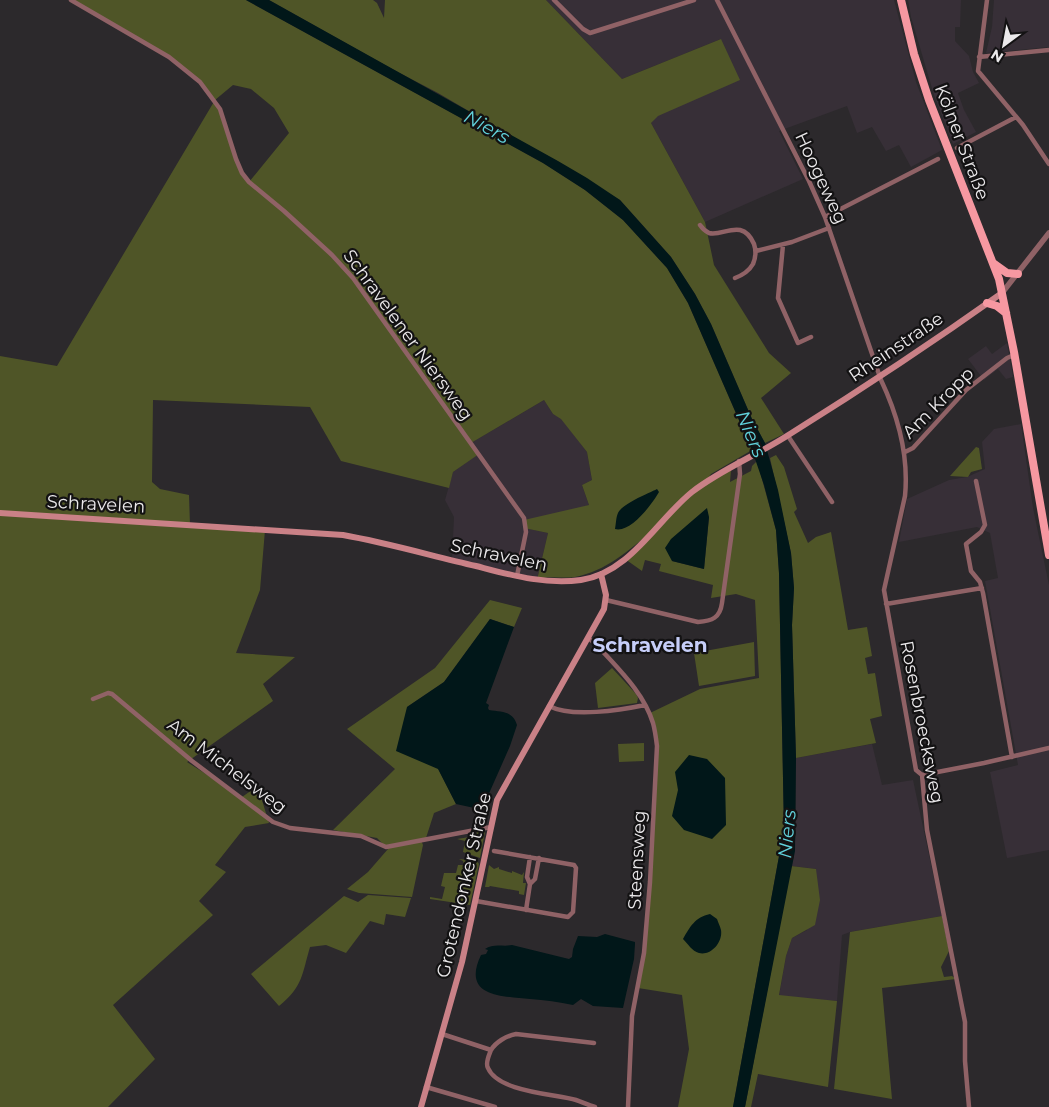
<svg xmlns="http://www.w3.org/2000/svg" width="1049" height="1107" viewBox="0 0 1049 1107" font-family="Montserrat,sans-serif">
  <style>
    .built { fill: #372f37 }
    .green { fill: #4f5527; fill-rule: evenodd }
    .water { fill: #011719 }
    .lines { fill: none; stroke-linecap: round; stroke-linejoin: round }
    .minor { stroke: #906266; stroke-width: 4.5 }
    .tertiary { stroke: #906266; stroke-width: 5.5 }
    .secondary { stroke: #ca8187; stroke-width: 6 }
    .primary { stroke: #f698a1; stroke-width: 8 }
    .labels { text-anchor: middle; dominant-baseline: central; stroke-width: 4.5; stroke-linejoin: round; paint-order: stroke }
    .street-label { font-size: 18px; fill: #ebe9eb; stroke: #131213 }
    .water-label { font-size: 19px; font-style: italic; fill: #61d2dc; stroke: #131213 }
    .quarter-label { font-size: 20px; font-weight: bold; fill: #c6cef9; stroke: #131213 }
  </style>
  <rect width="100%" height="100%" fill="#2c292c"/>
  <path class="built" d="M546 0H894L916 82 942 150 911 167 899 145 886 151 872 127 857 133 847 106 779 131 803 179 705 222 651 123 721 39 622 79Z
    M908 0H961L960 27H955V41L969 56 973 72 979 83 958 93 964 110 976 132 953 144 934 95 911 17Z
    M994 0H1049V47L986 53 992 27Z
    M1007 343 1013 377 1006 379 998 369 984 380 968 359 986 346 992 354Z
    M544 400 553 414 561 418 587 452 592 480 582 485 589 505 525 528 548 533 537 580 452 560 454 517 445 500 453 472 478 454 471 443Z
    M1021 424 1033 508 1049 585V850L1007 858 990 772 1018 765 985 581 998 578 990 533 977 527 899 542 907 499 949 480 967 477 985 469 982 442 994 429Z
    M872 744 882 785 913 780 942 916 850 932 842 935 837 1001 779 996 786 956 792 938 807 930 816 869 791 866 796 834V758Z"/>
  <path class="green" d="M71 0H246L543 163 585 190 623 220 667 268 688 303 752 450 711 474 704 483 731 470 730 482 751 471 752 466 757 461 776 530 779 573 784 829 733 1107H678L689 1049 682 995 638 988 644 953 657 746 650 713 700 689 759 678 755 600 736 594 711 598 713 585 659 571 661 564 645 560 642 571 625 559 652 531C628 551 606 571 575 577 562 579 548 575 537 580L548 533 524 528V520L589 505 582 485 592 480 587 452 561 419 553 414 544 400 471 443 479 454 453 472 449 488 341 461 310 407 153 400 152 482 160 489 189 495 190 525 265 530 260 590 236 653 295 657 263 684 273 701 187 762 242 797 252 790 261 797 269 823 245 827 215 865 226 872 199 901 213 915 113 1005 155 1059 108 1107H0V356L57 366 215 100 200 82 169 57ZM233 85 251 89 274 108 289 133 249 182 236 159 215 100ZM709 517 704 569 672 561Z
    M269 0H373L377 3 384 18 385 0H546L622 79 721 39 740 80 658 116 651 123 705 222 714 265 769 353 791 373 761 398 784 434 765 443 752 419 711 324 695 294 671 257 620 200 438 93 392 69Z
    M976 447 979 448 982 469 971 472 968 477 950 476Z
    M776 455 784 467 797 509 794 512 808 543 816 537 831 532 848 630 867 627 872 656 865 658 868 674 875 673 882 716 870 719 876 743 796 758 792 625 794 588 791 553 770 458Z
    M490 600 522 608 514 627 490 619 444 682 407 707 456 804 434 813 426 838 421 840 423 845 412 897 359 893 347 889 368 872 388 849 377 838 333 830 395 769 347 729 435 668Z
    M754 642 755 676 699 686 694 653Z
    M612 668 636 694 638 698 637 703 598 708 595 683Z
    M644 743V761L619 762 618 744Z
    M484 830 485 832 480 858 463 852 465 841 457 839 476 836 477 832Z
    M470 857 477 861 479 864 470 905 430 899V897L442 899 445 887 441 886 444 873H456L458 865H463L464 864 463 861 459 859 469 860Z
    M489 865 494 869 499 867V869L512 873V871L522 875 524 872 523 883H526L524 895 519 894V891L490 886 489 887H485Z
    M791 866 816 869 820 900 815 925 792 938 786 956 779 995 837 1001 828 1087 758 1074 751 1107H745Z
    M368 895 411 898 405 917 386 914 384 925 370 921 346 953 326 945 310 947C302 974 303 987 279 1006L251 974 344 896 358 902Z
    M942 916 949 951 941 967 944 977 952 976 956 979 882 988 892 1099 834 1089 850 932Z"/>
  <path class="water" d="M246 0H269L558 161 587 178 620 200 671 257 695 294 711 324 752 419 765 443 778 490 785 524 791 553 794 588 792 625 796 758 795 851 745 1107H733L784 829 779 573 776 530 764 485 752 450 688 303 667 268 623 220 585 190 543 163Z
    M657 489 659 492C652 504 631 533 615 529 616 524 616 517 618 513 622 504 647 494 657 489Z
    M707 508 709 517 704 569 672 561 665 548 671 539Z
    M490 619 514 627 486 703 489 705 488 708 489 710C502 712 513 711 517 725L510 746 483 807 479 809 456 804 438 769 396 751 407 707 444 682Z
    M689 755 707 759 725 778 726 825 712 839 684 830 672 816 678 790 675 772Z
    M710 914 717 919C718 922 720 926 721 930 723 942 711 956 699 953 692 951 688 944 683 939 690 927 695 917 710 914Z
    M605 934 635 942V944L634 959 623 1008 593 1006 581 999 573 1005C559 1002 545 1000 530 999 502 996 461 997 481 955L486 954 488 950 485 949C493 943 503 947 512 945L569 959 572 957 573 949 578 936 597 937Z"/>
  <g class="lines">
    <path class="minor" d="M71 0 169 57 200 82 220 109 236 159 242 173 249 182 284 211 332 255 353 278 524 518 526 532 517 576
      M554 0 583 29 590 33 694 0
      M717 0 809 181 825 217 881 380C898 416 909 455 905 496L884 590 916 770 922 775
      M987 0 978 71 1023 125 1049 164
      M979 57 1049 50
      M957 148 1016 117
      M825 217 938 159
      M700 225C702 228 705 231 709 233 723 237 742 217 754 244 756 250 756 257 753 264 749 271 743 275 735 278
      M783 245 778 298 798 343 811 337
      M756 251 792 242 829 228
      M788 436 832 502
      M905 452 913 448 966 390 1007 358 1014 355
      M976 481 985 525 981 532 966 544 971 571 980 582 983 593 1012 757
      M606 600 698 622C712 621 720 618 722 603L740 474 739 461
      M886 604 982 588
      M588 638 596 644C617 668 643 691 653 723 655 730 656 738 657 746L650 882 644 953 632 1016 628 1107
      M93 699 108 693 112 694 192 761 273 822 290 828 361 836 386 847 491 827
      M549 706C572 718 621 710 645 705
      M922 775 927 830 965 1022V1061L969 1107
      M922 775 984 763 1049 748
      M530 884 527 877 530 857
      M476 901 568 917 573 912 576 868 574 865 494 851
      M526 910 530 884 535 879 539 858
      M442 1034 491 1050C489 1055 485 1063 488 1068 498 1092 555 1094 576 1100 582 1102 588 1105 595 1107
      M491 1050C496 1042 506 1036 516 1034L594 1043
      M426 1087 495 1107"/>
    <path class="tertiary" d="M1002 293 1049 233"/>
    <path class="secondary" d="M0 513 343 535C388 543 432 556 476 566 511 575 545 585 581 580 630 573 657 520 692 492 723 468 758 455 790 434 862 389 933 342 1002 293
      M421 1107 462 962 497 800 604 609 606 595 601 574"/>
    <path class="primary" d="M901 0 914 54 929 100 999 279 1014 352 1049 555
      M993 263 1007 273 1018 274
      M987 303 997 306 1006 313"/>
  </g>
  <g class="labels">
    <g class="street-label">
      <text transform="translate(962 142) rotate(69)">Kölner Straße</text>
      <text transform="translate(821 178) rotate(65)">Hoogeweg</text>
      <text transform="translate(408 335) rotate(54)">Schravelener Niersweg</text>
      <text transform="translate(896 347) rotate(-34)">Rheinstraße</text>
      <text transform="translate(938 403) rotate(-45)">Am Kropp</text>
      <text transform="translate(96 504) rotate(3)">Schravelen</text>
      <text transform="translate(499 555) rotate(12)">Schravelen</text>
      <text transform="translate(922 722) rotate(79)">Rosenbroecksweg</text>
      <text transform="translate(227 766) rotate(37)">Am Michelsweg</text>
      <text transform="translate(637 860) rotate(-87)">Steensweg</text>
      <text transform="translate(464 885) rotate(-77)">Grotendonker Straße</text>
    </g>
    <g class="water-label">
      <text transform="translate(487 127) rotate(29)">Niers</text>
      <text transform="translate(751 434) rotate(67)">Niers</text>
      <text transform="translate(787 834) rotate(-84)">Niers</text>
    </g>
    <g class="quarter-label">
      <text x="650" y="645">Schravelen</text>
    </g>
  </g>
  <g transform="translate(1004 45) rotate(212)" stroke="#131213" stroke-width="4" paint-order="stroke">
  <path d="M0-4L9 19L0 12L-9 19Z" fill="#ebe9eb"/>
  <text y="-8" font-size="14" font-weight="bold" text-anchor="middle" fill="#ebe9eb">N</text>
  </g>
</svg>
